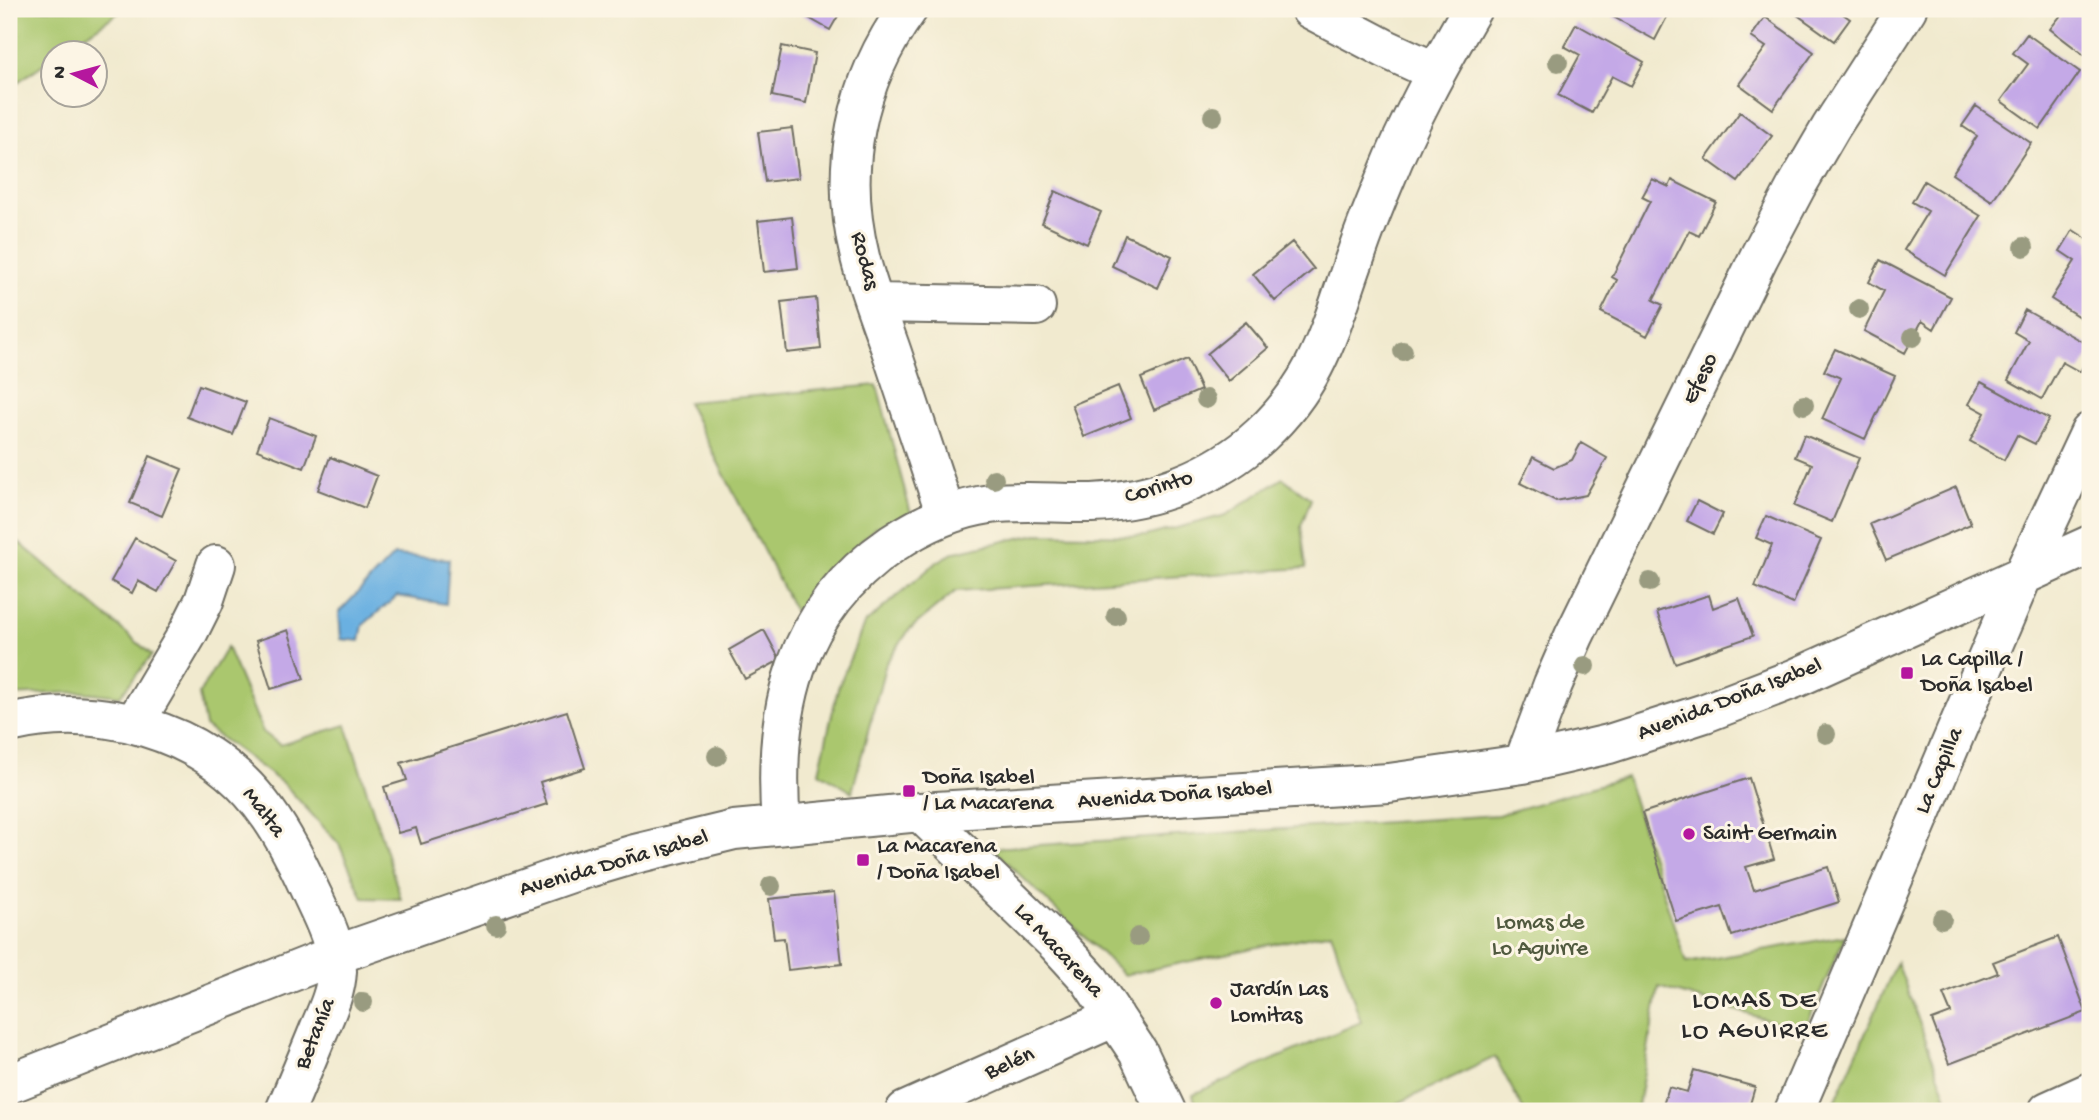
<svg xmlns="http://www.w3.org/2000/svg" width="2099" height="1120" viewBox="0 0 2099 1120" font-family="'Gochi Hand',sans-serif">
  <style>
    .green { fill: #aac76e; stroke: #6a794c; stroke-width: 2 }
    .water { fill: #6bb0e1; stroke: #4b6e86; stroke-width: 2 }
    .building { fill: #c4a9e7 }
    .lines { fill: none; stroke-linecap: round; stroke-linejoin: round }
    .minor-casing { stroke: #706e64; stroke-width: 42 }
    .minor { stroke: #fff; stroke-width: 38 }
    .tree { fill: #999b80 }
    .poi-dot { fill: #b5179e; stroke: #fcf5e5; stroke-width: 2.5 }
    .labels { text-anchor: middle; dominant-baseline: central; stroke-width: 6; stroke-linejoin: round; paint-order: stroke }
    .street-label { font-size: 23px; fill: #2b2b2b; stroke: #fcf5e5 }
    .poi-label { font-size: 23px; fill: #2b2b2b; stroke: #fcf5e5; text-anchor: start }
    .park-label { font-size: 23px; fill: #515a3f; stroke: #fcf5e5 }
    .quarter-label { font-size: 26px; letter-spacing: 2px; fill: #2b2b2b; stroke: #fcf5e5 }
  </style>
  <rect width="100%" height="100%" fill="#fcf5e5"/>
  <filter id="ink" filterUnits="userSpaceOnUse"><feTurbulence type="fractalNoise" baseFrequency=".0143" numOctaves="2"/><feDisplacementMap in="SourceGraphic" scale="14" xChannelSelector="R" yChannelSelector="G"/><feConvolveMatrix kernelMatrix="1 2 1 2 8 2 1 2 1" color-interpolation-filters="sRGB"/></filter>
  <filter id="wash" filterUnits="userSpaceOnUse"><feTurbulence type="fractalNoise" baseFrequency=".00686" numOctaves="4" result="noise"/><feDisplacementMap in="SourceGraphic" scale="28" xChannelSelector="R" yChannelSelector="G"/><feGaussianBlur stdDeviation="1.57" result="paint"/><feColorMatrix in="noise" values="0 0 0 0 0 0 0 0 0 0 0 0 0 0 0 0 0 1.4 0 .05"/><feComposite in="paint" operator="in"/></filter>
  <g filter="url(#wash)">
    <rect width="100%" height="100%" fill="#f1eacf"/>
    <path class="green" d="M9 9H124L60 52H52V58L9 88Z
      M877 385 911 514 875 528 828 573 795 612 687 402Z
      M1283 478 1311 499 1301 526 1306 568 956 591 910 629 886 663 852 792 819 772 838 688 864 624 937 562 955 552 1037 534 1146 536 1226 515Z
      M9 534 152 655 120 696 82 692 9 695Z
      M227 647 263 732 280 745 346 725 401 899 363 898 339 844 285 785 205 726 199 694Z
      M1626 777 1686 963 1845 936 1804 1031 1659 987 1637 1111H1524L1495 1057 1382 1111H1197L1193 1094 1361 1022 1331 932 1124 975 992 848 1498 815Z
      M1897 962 1952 1111H1831Z"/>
    <path class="water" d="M394 555 449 559 446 604 397 596 363 625 360 641 341 639 339 612Z"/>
    <g id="blocks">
      <path class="building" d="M802 9H842L830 30 800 13Z
        M1599 9H1656L1668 15 1655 40Z
        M1789 9H1836L1850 19 1834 41Z
        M2066 9H2090V55L2088 58 2050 29Z
        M1765 17 1814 52 1773 109 1739 84 1766 47 1751 37Z
        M1576 24 1644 62 1631 86 1612 76 1592 113 1558 95 1580 55 1564 46Z
        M2027 34 2080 72 2040 129 2001 101 2028 64 2013 53Z
        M782 46 815 53 806 103 772 96Z
        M1976 106 2031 143 1992 201 1952 174 1977 136 1962 126Z
        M1740 112 1772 136 1738 182 1706 159Z
        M792 128 799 178 765 182 758 132Z
        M1652 179 1669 187 1672 180 1716 202 1699 236 1689 231 1653 300 1663 305 1647 336 1601 312 1617 280 1612 277 1650 201 1642 197Z
        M1924 181 1981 216 1945 275 1904 250 1928 211 1912 202Z
        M1055 191 1101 212 1087 244 1042 223Z
        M792 217 798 268 764 272 758 221Z
        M2073 230 2090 241V310L2084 320 2051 299 2075 261 2060 251Z
        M1125 235 1172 256 1158 288 1112 266Z
        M1292 242 1314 269 1275 301 1253 274Z
        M1880 260 1951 297 1934 329 1922 321 1905 353 1864 331 1884 291 1869 282Z
        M816 298 821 349 787 353 781 302Z
        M2025 310 2090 346V353L2080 372 2062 362 2042 399 2008 380 2029 341 2014 332Z
        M1246 322 1268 348 1229 381 1207 354Z
        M1835 349 1895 376 1865 439 1822 419 1841 378 1824 371Z
        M1187 359 1201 390 1154 410 1141 378Z
        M1981 382 2049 419 2035 444 2017 435 2004 460 1970 441 1985 413 1969 404Z
        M199 385 246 402 233 435 187 417Z
        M1118 386 1131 418 1084 437 1072 405Z
        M269 418 316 436 304 468 257 450Z
        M1804 435 1859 458 1832 522 1794 506 1812 464 1795 457Z
        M1581 443 1607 458 1586 495 1556 501 1520 483 1533 457 1554 468 1572 460Z
        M150 456 182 469 162 516 130 503Z
        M330 457 377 476 365 508 318 490Z
        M1956 487 1971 524 1886 560 1870 524Z
        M1697 501 1723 514 1713 534 1687 521Z
        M1766 516 1821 540 1793 604 1755 587 1772 545 1756 538Z
        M135 538 176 561 158 592 138 581 132 593 111 581Z
        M1709 595 1713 608 1739 598 1753 636 1675 663 1657 612Z
        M288 630 304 679 271 689 256 641Z
        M764 630 780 660 745 679 729 650Z
        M567 711 585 768 540 782 547 804 421 844 416 828 398 833 384 787 407 780 401 763Z
        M1749 778 1774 859 1746 867 1754 890 1828 867 1839 902 1732 936 1722 907 1676 921 1642 813Z
        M834 892 842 964 788 970 784 938 774 939 769 899Z
        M2058 937 2086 1012 1949 1064 1932 1020 1951 1013 1943 994 1998 973 1993 962Z
        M1694 1070 1755 1087 1748 1111H1684L1663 1105 1669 1087 1687 1092Z"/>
    </g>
  </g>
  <g filter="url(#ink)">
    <use href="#blocks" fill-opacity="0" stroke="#706e64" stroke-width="2"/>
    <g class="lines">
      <g class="minor-casing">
        <path id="minor" d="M908 9C855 82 838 169 860 257 868 289 881 321 892 353 910 407 928 461 946 515
          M1310 9 1386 49 1436 72
          M875 303 1036 306
          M9 723C98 702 202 729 260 803 280 828 295 857 308 886 320 912 337 943 337 971 336 993 326 1013 318 1032 307 1059 296 1085 285 1111
          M134 724 188 633 204 601 216 565
          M1523 764 1553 684 1574 636 1759 257 1796 187 1831 127 1907 9
          M920 812 1056 943 1090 980 1138 1052 1166 1111
          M781 824C772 711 793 612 892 544 922 524 954 509 990 504 1024 499 1058 504 1092 503 1153 501 1216 477 1261 435 1321 379 1330 326 1357 252 1365 228 1375 204 1385 180 1409 120 1440 64 1472 9
          M9 1084 335 955 571 873 635 854 734 830 920 812 1389 783 1523 764 1609 744 1705 713 1796 678 2090 545
          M905 1111 1115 1017
          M1794 1111 2023 575 2090 432
          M2048 1111 2090 1092"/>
      </g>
      <use href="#minor" class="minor"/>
    </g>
    <g class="tree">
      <circle cx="1558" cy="62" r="10"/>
      <circle cx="1213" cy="116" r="10"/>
      <circle cx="2024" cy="247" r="10"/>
      <circle cx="1859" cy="309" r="10"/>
      <circle cx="1913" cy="337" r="10"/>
      <circle cx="1403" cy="351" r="10"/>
      <circle cx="1206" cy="399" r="10"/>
      <circle cx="1804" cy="405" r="10"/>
      <circle cx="994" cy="479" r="10"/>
      <circle cx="1650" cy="582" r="10"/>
      <circle cx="1116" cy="616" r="10"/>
      <circle cx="1585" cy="666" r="10"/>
      <circle cx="1826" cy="734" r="10"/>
      <circle cx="717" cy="756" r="10"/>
      <circle cx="771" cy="886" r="10"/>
      <circle cx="1942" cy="919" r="10"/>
      <circle cx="496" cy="925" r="10"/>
      <circle cx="1138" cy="937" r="10"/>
      <circle cx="363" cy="1002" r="10"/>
    </g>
  </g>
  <g class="poi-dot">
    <rect x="1900" y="666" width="14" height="14" rx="3.5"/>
    <rect x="902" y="784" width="14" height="14" rx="3.5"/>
    <circle cx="1689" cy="834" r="7"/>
    <rect x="856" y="853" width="14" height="14" rx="3.5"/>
    <circle cx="1216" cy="1003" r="7"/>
  </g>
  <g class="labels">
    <g class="street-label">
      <text transform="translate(864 261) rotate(75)">Rodas</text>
      <text transform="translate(1701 379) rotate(-64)">Efeso</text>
      <text transform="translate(1159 488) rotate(-17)">Corinto</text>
      <text transform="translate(1730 700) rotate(-21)">Avenida Doña Isabel</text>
      <text transform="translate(1940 771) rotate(-67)">La Capilla</text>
      <text transform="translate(1175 796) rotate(-4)">Avenida Doña Isabel</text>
      <text transform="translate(263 813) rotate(53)">Malta</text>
      <text transform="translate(614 864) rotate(-16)">Avenida Doña Isabel</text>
      <text transform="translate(1058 951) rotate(47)">La Macarena</text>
      <text transform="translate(316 1034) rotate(-68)">Betanía</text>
      <text transform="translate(1010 1064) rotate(-24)">Belén</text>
    </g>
    <g class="poi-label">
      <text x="1921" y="660">La Capilla /<tspan x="1921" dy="26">Doña Isabel</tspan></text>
      <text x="923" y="778">Doña Isabel<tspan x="923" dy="26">/ La Macarena</tspan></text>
      <text x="1703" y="834">Saint Germain</text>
      <text x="877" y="847">La Macarena<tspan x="877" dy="26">/ Doña Isabel</tspan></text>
      <text x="1230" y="990">Jardín Las<tspan x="1230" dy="26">Lomitas</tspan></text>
    </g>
    <g class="park-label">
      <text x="1540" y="923">Lomas de<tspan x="1540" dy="26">Lo Aguirre</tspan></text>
    </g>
    <g class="quarter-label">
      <text x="1755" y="1002">LOMAS DE<tspan x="1755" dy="30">LO AGUIRRE</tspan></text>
    </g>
  </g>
  <rect width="2099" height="1120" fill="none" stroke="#fcf5e5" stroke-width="35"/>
  <g transform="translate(74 74) rotate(276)"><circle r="33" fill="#fcf5e5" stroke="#a8a49b" stroke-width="2"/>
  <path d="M0-5L12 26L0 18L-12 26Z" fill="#b5179e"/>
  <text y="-10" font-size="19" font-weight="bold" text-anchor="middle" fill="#2b2b2b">N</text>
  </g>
</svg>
